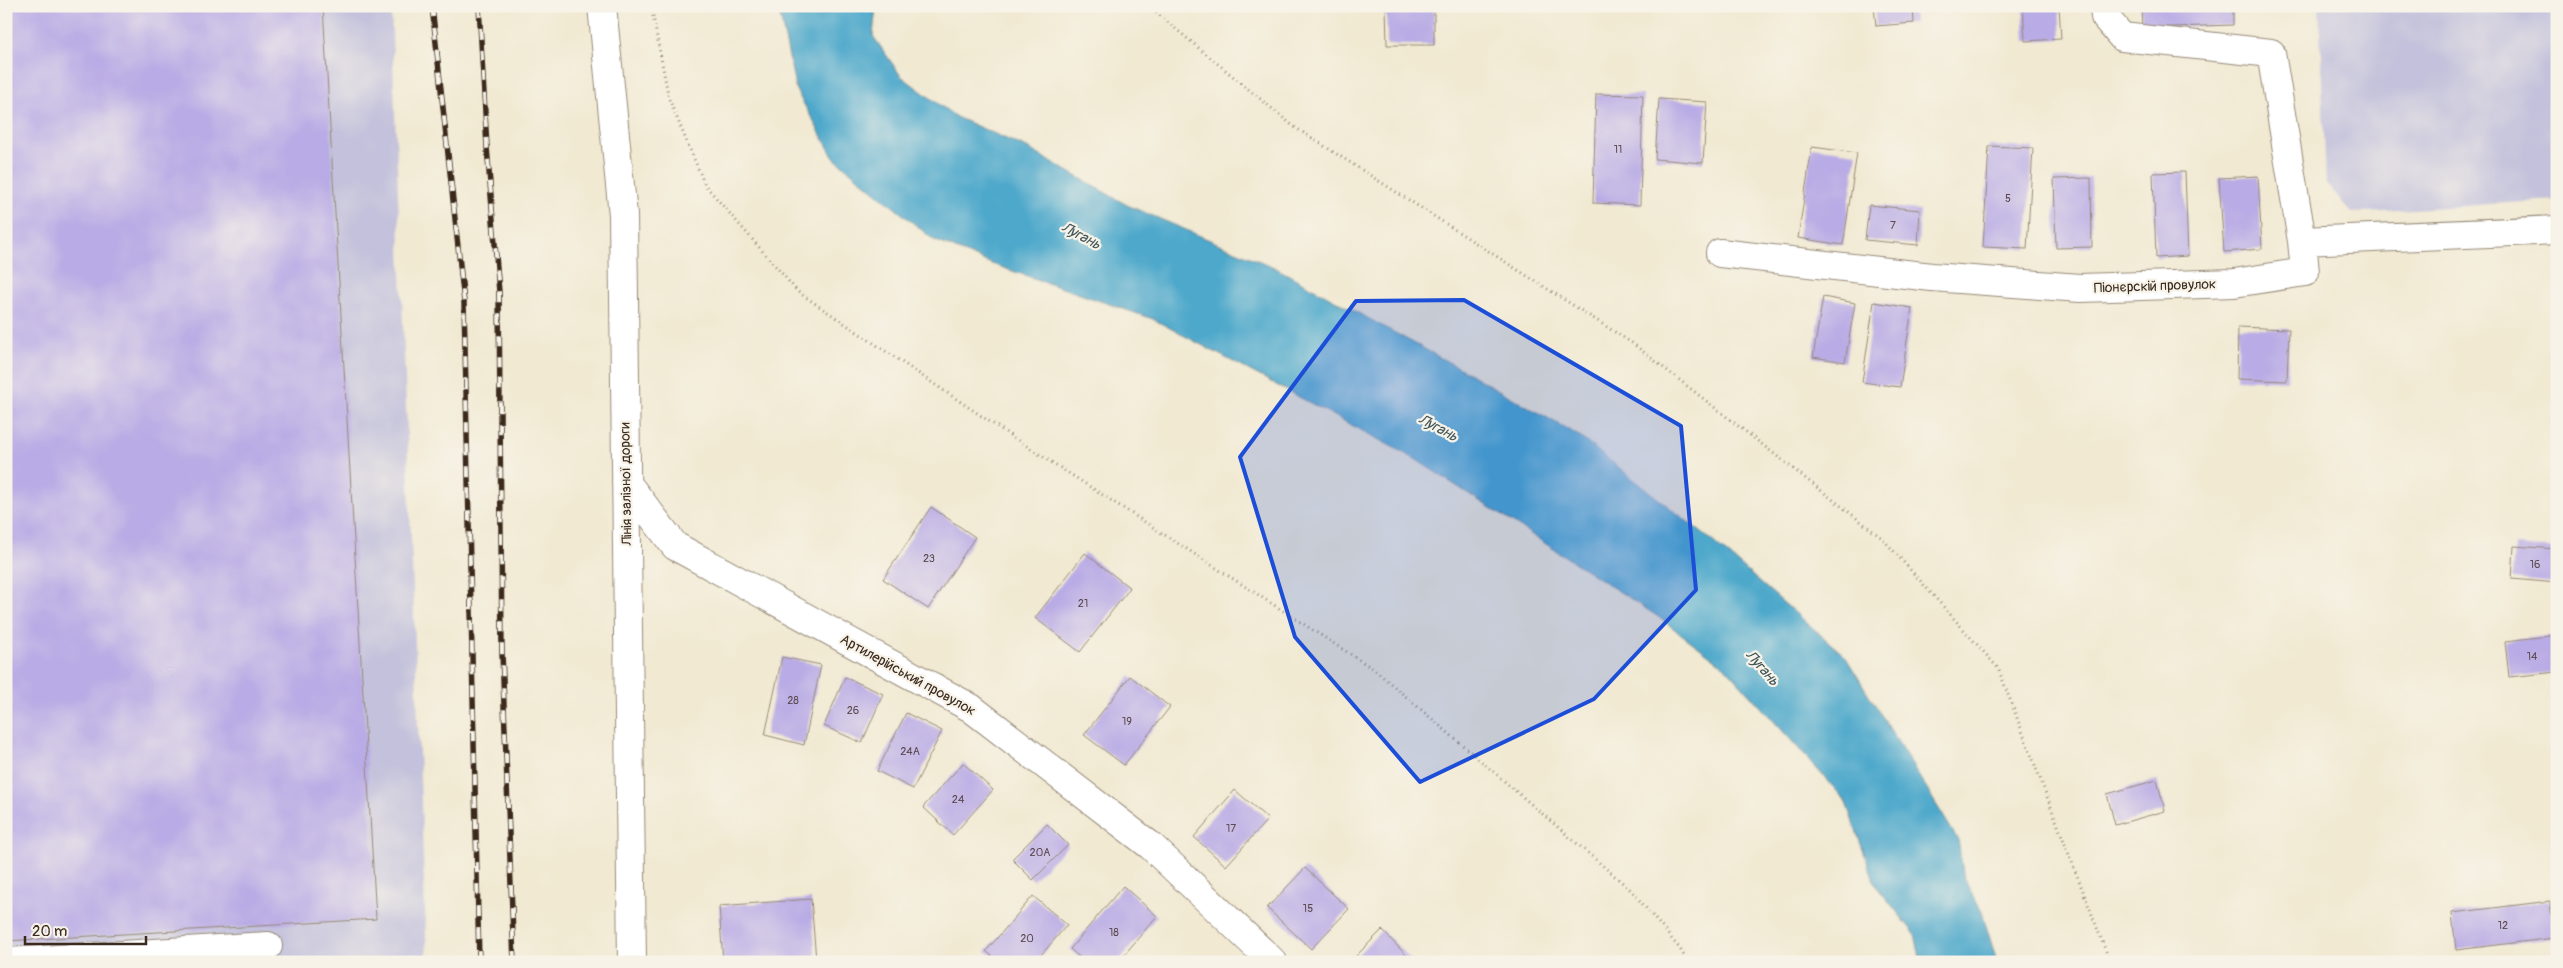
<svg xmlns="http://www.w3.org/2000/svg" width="2563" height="968" viewBox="0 0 2563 968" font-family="Pangolin,sans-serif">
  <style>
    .industrial { fill: #c3c1db }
    .water { fill: #4ea8cb; stroke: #446974 }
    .building { fill: #b9abe5 }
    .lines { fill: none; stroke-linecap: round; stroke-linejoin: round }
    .minor-casing { stroke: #968a78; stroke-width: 30 }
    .path { stroke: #968a78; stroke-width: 3; stroke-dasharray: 1 4; stroke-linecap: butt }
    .minor { stroke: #fff; stroke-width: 28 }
    .rail-casing { stroke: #3b2a1e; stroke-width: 5.5 }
    .rail { stroke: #f7f3e8; stroke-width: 4; stroke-dasharray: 11; stroke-linecap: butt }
    .marked { fill: #1d4ed8; fill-opacity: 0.2; stroke: #1d4ed8; stroke-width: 4; stroke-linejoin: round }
    .labels { text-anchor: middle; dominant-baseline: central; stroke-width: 4.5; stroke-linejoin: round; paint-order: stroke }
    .number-label { font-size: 11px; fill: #5a4a50 }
    .street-label { font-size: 14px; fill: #3b2a1e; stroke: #f7f3e8 }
    .water-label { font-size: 15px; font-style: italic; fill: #42565b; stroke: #f7f3e8 }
  </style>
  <rect width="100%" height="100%" fill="#f7f3e8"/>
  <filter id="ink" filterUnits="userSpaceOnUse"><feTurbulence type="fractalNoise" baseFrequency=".02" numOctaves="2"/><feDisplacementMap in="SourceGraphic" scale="10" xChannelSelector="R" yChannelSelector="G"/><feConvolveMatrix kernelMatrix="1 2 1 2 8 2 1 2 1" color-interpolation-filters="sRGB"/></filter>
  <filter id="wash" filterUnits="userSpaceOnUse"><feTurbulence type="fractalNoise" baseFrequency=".0096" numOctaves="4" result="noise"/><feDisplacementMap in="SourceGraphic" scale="20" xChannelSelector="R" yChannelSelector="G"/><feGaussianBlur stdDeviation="1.12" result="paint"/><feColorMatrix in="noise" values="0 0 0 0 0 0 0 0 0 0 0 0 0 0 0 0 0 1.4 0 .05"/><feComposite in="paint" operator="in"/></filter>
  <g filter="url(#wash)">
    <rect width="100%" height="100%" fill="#f1e9d2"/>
    <path class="industrial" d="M6 6H391L427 962H6Z
      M2319 6H2557V200L2352 213 2326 184Z"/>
    <path class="water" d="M778 6H876L873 36 901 76 956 117 1027 148 1127 205 1276 268 1463 370 1576 434 1711 540 1845 656 1958 840 1964 879 1982 912 1997 962H1921L1915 934 1876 886 1845 800 1724 666 1657 616 1415 459 1153 319 992 264 934 240 834 158 796 90Z"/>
    <g id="blocks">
      <path class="building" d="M6 6H323L376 919 6 941Z
        M1386 6H1434V45H1387Z
        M1874 6H1913L1914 23 1876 26Z
        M2023 6H2059L2061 39 2025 41Z
        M2141 6H2233V25L2142 28Z
        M1596 94 1643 95 1640 205 1593 203Z
        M1659 99 1707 102 1703 163 1655 159Z
        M1989 146 2033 148 2027 249 1983 247Z
        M1812 147 1857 153 1843 245 1798 238Z
        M2185 172 2188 256 2156 258 2153 173Z
        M2258 176 2262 249 2224 252 2219 178Z
        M2091 178 2092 247 2056 248 2054 179Z
        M1869 205 1920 210 1918 245 1865 240Z
        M1823 297 1855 303 1845 362 1813 357Z
        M1874 302 1912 308 1900 387 1862 382Z
        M2238 327 2289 329 2287 381 2237 379Z
        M931 507 975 537 928 609 883 579Z
        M2514 546 2557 549V583L2512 579Z
        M1085 553 1130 588 1080 652 1035 618Z
        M2557 635V672L2509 677 2505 641Z
        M782 657 821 665 804 745 765 735Z
        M1130 676 1170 707 1124 765 1084 735Z
        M845 677 883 694 862 743 824 726Z
        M906 713 942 731 913 789 877 771Z
        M963 763 993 790 953 835 923 807Z
        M2157 780 2165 811 2115 825 2107 794Z
        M1235 790 1268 819 1226 866 1194 837Z
        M1047 824 1068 845 1033 880 1012 859Z
        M1305 868 1349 909 1311 949 1267 908Z
        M1123 886 1157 916 1118 962H1085L1070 949Z
        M1033 896 1067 925 1035 962H999L986 951Z
        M811 899 816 960 723 962 719 906Z
        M2550 901 2554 938 2456 950 2452 913Z
        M1382 930 1411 960 1409 962H1350Z"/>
    </g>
  </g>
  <g filter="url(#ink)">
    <use href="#blocks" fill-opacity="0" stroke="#968a78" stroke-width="1"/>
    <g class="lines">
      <g class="minor-casing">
        <path id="minor" d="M602 6 623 215 632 962
          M2104 6 2105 17 2122 37 2271 53 2302 241
          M1720 253 1932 277 2080 288 2234 283 2305 272 2302 241 2557 230
          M626 482 675 546 971 708 1151 846 1273 962
          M9 962 268 946"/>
      </g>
      <path class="path" d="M651 6 669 99 705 185 798 292 1014 438 1375 670 1631 890 1680 949 1688 962
        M1148 6 1293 126 1632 343 1882 538 1998 668 2110 962"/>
      <use href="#minor" class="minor"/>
      <g class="rail-casing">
        <path id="rail" d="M432 6 464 302 479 962
          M479 6 487 147 499 292 502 653 514 962"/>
      </g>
      <use href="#rail" class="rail"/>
    </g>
  </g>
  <path class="marked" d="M1464 300 1681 426 1696 590 1594 699 1420 782 1295 637 1240 457 1356 301Z"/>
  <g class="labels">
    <g class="number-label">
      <text x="1618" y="149">11</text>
      <text x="2008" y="198">5</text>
      <text x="1893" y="225">7</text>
      <text x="929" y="558">23</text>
      <text x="2535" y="564">16</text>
      <text x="1083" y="603">21</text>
      <text x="2532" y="656">14</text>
      <text x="793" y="700">28</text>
      <text x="853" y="710">26</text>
      <text x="1127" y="721">19</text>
      <text x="910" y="751">24А</text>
      <text x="958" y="799">24</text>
      <text x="1231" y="828">17</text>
      <text x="1040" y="852">20А</text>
      <text x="1308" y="908">15</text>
      <text x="2503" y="925">12</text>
      <text x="1114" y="932">18</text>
      <text x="1027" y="938">20</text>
    </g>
    <g class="street-label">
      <text transform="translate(2155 286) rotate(-2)">Піонєрскій провулок</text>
      <text transform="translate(626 484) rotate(-91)">Лінія залізної дороги</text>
      <text transform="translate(908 675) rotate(29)">Артилерійський провулок</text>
    </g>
    <g class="water-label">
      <text transform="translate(1081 236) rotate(28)">Лугань</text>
      <text transform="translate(1438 428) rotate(28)">Лугань</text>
      <text transform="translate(1762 668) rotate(48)">Лугань</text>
    </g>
  </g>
  <rect width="2563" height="968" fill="none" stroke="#f7f3e8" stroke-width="25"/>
  <path d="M25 936v8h121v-8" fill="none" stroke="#3b2a1e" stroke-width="2.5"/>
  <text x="32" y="936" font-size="15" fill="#3b2a1e" stroke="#f7f3e8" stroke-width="4" paint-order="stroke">20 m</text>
</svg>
